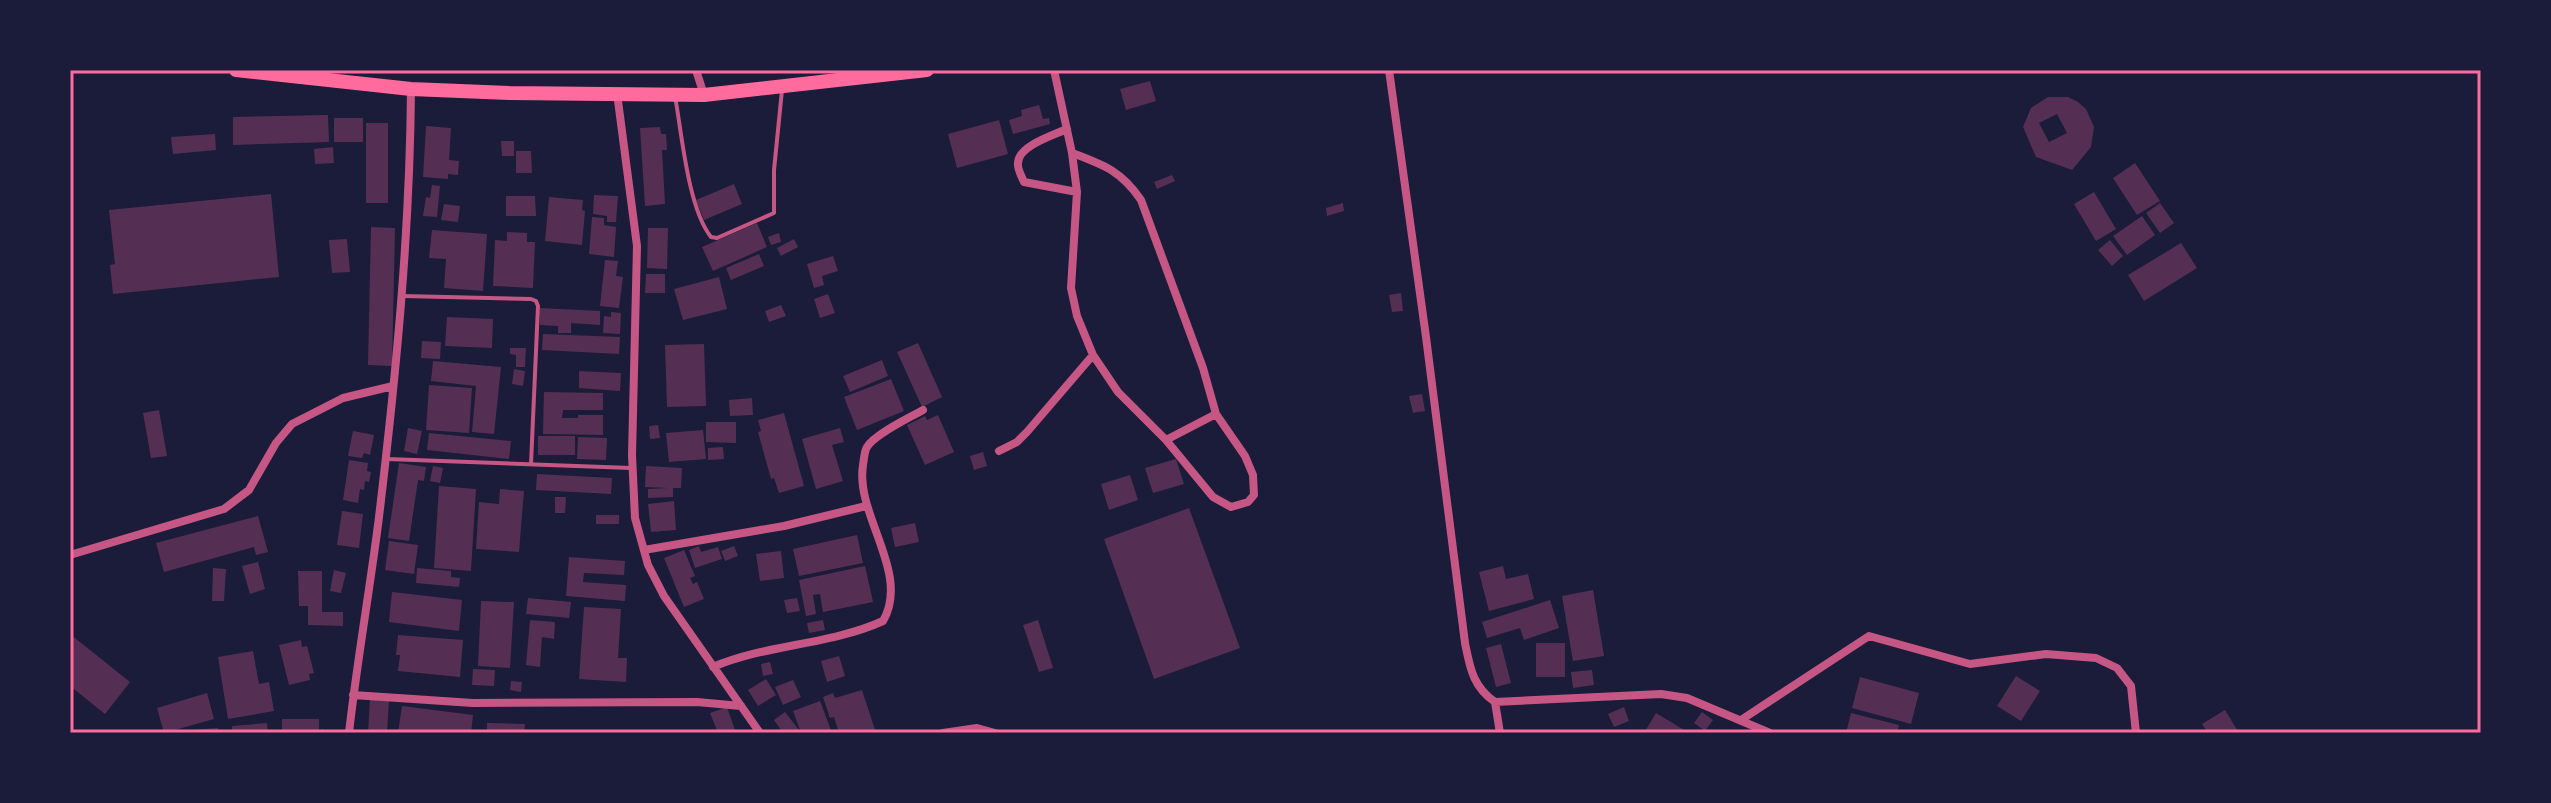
<svg xmlns="http://www.w3.org/2000/svg" width="2551" height="803" viewBox="0 0 2551 803" font-family="'Public Sans',sans-serif">
  <style>
    .building { fill: #542f53; fill-rule: evenodd }
    .lines { fill: none; stroke-linecap: round; stroke-linejoin: round }
    .service { stroke: #c65784; stroke-width: 4 }
    .minor { stroke: #c65784; stroke-width: 8 }
    .trunk { stroke: #ff6b9d; stroke-width: 14 }
    .neatline { fill: none; stroke: #ff6b9d; stroke-width: 3 }
  </style>
  <rect width="100%" height="100%" fill="#1b1b3a"/>
  <path class="building" d="M1150 81 1156 101 1126 110 1120 89Z
    M2048 97H2068L2078 102 2086 109 2094 127 2091 147 2072 170 2036 157 2023 127 2031 108ZM2057 114 2067 133 2049 142 2039 123Z
    M1039 105 1043 119 1049 118 1050 124 1013 134 1009 120 1022 116 1021 110Z
    M328 115 329 142 233 145V117Z
    M334 118H363V142H334Z
    M999 120 1008 154 957 168 948 134Z
    M366 123H388V203H366Z
    M426 126 451 128 449 160 459 161 458 175 448 174V179L423 177Z
    M660 127 661 134H666L667 150H662L665 204 645 206 640 128Z
    M215 134 216 150 173 154 171 137Z
    M501 141H514V156H502Z
    M333 147 334 163 315 164 314 149Z
    M516 151H531L532 173H516Z
    M2135 163 2160 201 2137 215 2113 178Z
    M1172 175 1175 181 1157 189 1154 182Z
    M734 184 742 204 704 220 696 200Z
    M432 185 440 186 437 217 423 216 426 197 430 198Z
    M2094 192 2116 229 2096 241 2074 204Z
    M271 194 279 277 113 294 110 265 115 264 109 210Z
    M594 195 618 196 616 222H607V216L593 214Z
    M506 196H535L536 216H506Z
    M549 197 583 200 582 210 585 211 582 245 545 241Z
    M1343 203 1344 211 1327 216 1326 208Z
    M2160 203 2174 223 2160 233 2146 213Z
    M444 204 460 206 458 222 441 220Z
    M2142 216 2155 235 2127 255 2113 236Z
    M592 217 604 218V225L616 227 614 257 589 254Z
    M757 223 767 247 713 271 702 247Z
    M371 227 395 228 392 366 368 365Z
    M648 228H668L667 269 647 268Z
    M432 230 487 234 483 291 444 288 446 259 429 258Z
    M507 232 527 233V242H535L533 288 493 286 495 240 507 241Z
    M779 233 781 242 771 245 768 237Z
    M347 239 350 272 332 273 329 240Z
    M794 239 798 247 781 256 777 248Z
    M2110 240 2123 256 2112 266 2098 250Z
    M2181 243 2197 268 2144 301 2128 275Z
    M759 254 764 266 731 280 726 268Z
    M833 256 838 271 822 276 824 285 814 288 807 264Z
    M605 260 618 261 616 276 623 277 619 308 600 306Z
    M646 274H665V293H645Z
    M719 277 727 309 683 320 674 289Z
    M1401 293 1403 311 1392 312 1389 295Z
    M828 294 835 313 820 318 814 299Z
    M781 305 786 316 769 322 765 311Z
    M540 308 600 311V325L571 323V333H558V326L540 325Z
    M611 312 621 313 620 334 603 333 604 316 611 317Z
    M447 317 493 319 492 348 445 346Z
    M543 334 620 337 619 354 542 350Z
    M422 341 441 342 440 359 421 358Z
    M918 343 942 397 922 407 897 352Z
    M704 344 706 406 667 407 665 345Z
    M510 348H526L525 367H516V355L510 354Z
    M882 360 888 376 850 392 843 376Z
    M433 361 501 367 494 434 472 432 476 386 431 381Z
    M514 369 525 371 523 386 512 384Z
    M579 371 621 373 620 391 579 388Z
    M891 379 904 411 857 430 844 397Z
    M429 385 472 388 469 433 426 430Z
    M544 392 603 393V410H563L562 418H578V415H603V435L543 434Z
    M1422 394 1425 411 1413 413 1409 396Z
    M752 398 753 415 730 416 729 400Z
    M159 410 167 456 151 458 143 413Z
    M784 413 804 486 779 493 774 478 771 479 758 432 761 431 758 420Z
    M938 415 954 452 925 465 907 425 925 416 927 420Z
    M706 422H736V443L706 442Z
    M658 425 660 438 650 439 649 426Z
    M408 428 422 431 417 454 404 451Z
    M840 428 844 442 832 445 843 481 816 489 802 439Z
    M703 430 706 459 669 462 666 433Z
    M353 431 374 435 370 455 364 453 362 458 348 456Z
    M429 433 511 441 509 459 427 450Z
    M538 436H575V455H538Z
    M578 437 607 438 606 460 577 459Z
    M723 447 724 459 708 460V448Z
    M983 452 987 466 974 470 970 456Z
    M1176 459 1184 484 1153 493 1145 468Z
    M349 460 368 463 367 471 371 472 369 482 365 481 364 490 360 489 358 503 343 500Z
    M399 463 426 467 424 481 418 480 409 541 388 538Z
    M433 466 443 468 440 483 430 481Z
    M646 466 682 468 681 488H673V497L648 498V489L668 488 645 487Z
    M537 474 612 478 611 494 536 490Z
    M1130 475 1138 500 1109 510 1101 484Z
    M439 486 476 489 471 571 434 568Z
    M500 489 524 491 519 552 476 549 479 502 499 504Z
    M555 497H566L565 513H555Z
    M674 501 676 530 651 532 648 504Z
    M1189 508 1240 648 1154 679 1104 539Z
    M342 511 363 514 359 548 337 545Z
    M596 515H619V524H596Z
    M258 516 268 552 256 555 254 547 164 572 156 543Z
    M915 523 919 542 895 547 891 528Z
    M857 535 863 563 799 576 793 549Z
    M389 541 418 545 414 574 385 570Z
    M699 546 701 552 718 547 722 559 695 568 689 550Z
    M734 546 738 556 725 561 721 551Z
    M684 550 695 576 690 578 693 584 697 582 704 599 684 607 664 558Z
    M781 551 784 578 760 581 756 554Z
    M569 557 625 561 624 575 584 573 583 582 626 585 625 601 566 596Z
    M258 562 265 589 250 594 242 566Z
    M865 566 873 602 823 612 820 594 813 595 816 614 806 616 799 580Z
    M1503 566 1506 579 1528 574 1534 599 1489 611 1479 572Z
    M213 568 226 569 224 601H212Z
    M417 568 451 571V577L460 578 459 587 416 583Z
    M334 570 346 573 341 593 330 591Z
    M298 571H322V612H343V626L308 625V606H299Z
    M1593 590 1604 656 1573 661 1562 596Z
    M392 592 462 600 459 631 389 622Z
    M528 598 571 602 569 618 526 614Z
    M797 598 800 611 787 613 784 600Z
    M1550 600 1559 628 1524 640 1520 628 1487 638 1482 622Z
    M481 601 514 602 510 668 478 666Z
    M584 607 621 609 618 658H627L626 682 579 679Z
    M530 620 555 622 554 639 542 637 540 667 526 665Z
    M823 620 825 630 809 633 807 623Z
    M1038 620 1053 668 1039 672 1023 625Z
    M70 634 130 682 105 714 70 686Z
    M398 635 463 640 460 677 398 671 400 655H396Z
    M301 640 302 647 307 646 314 673 309 674 310 680 289 685 279 645Z
    M1536 643H1565V677H1536Z
    M1501 644 1511 683 1496 687 1486 648Z
    M253 651 259 684 269 682 274 711 228 719 218 657Z
    M839 656 845 676 827 682 821 661Z
    M770 662 773 674 763 676 761 664Z
    M473 669 495 670 494 686 472 685Z
    M1592 670 1594 685 1573 688 1571 672Z
    M2016 676 2040 691 2021 721 1997 706Z
    M1860 677 1919 693 1911 724 1852 708Z
    M766 679 776 695 758 706 748 690Z
    M793 680 801 697 783 705 775 687Z
    M511 681 522 682 521 692 510 690Z
    M862 690 876 733H839L834 717 830 718 823 697 833 693 835 698Z
    M207 693 214 719 164 733 157 708Z
    M370 698 389 700 387 733H368Z
    M820 701 832 733H801L793 711Z
    M402 706 473 715 471 733H398Z
    M727 707 736 733H718L710 713Z
    M1624 707 1629 721 1614 727 1608 714Z
    M2225 710 2239 733H2208L2202 724Z
    M785 712 799 730 796 733H783L774 720Z
    M1702 712 1713 720 1705 731 1694 723Z
    M1656 713 1689 733H1644Z
    M1851 713 1899 725 1897 733H1846Z
    M282 719H319V730L324 729V733H282Z
    M267 723 268 733H232V726Z
    M487 723 525 724 524 733H487Z
    M218 728 219 733H191V730Z"/>
  <g class="lines">
    <path class="service" d="M675 96C682 135 688 208 711 237L717 238 774 213V170L782 90
      M403 296 531 299 536 301 538 306 531 464
      M387 459 631 468"/>
    <path class="minor" d="M696 70 704 95
      M1054 70 1072 153 1077 192 1071 288 1077 316 1093 355 1118 392 1166 440 1213 497 1231 507 1248 502 1254 495 1253 475 1245 456 1216 414 1203 368 1141 200C1121 171 1104 165 1072 153
      M1389 70 1426 337 1465 643C1470 668 1473 687 1495 702L1661 694 1687 698 1770 733
      M617 93 637 246 632 455 635 518 648 565 664 596 760 733
      M1067 129C1054 135 1018 146 1018 163 1017 169 1022 177 1024 182L1077 192
      M1166 440 1216 414
      M999 451 1017 442 1027 432 1093 355
      M644 550 784 526 866 506
      M70 555 224 509 249 490 276 443 292 424 343 398 393 386
      M713 667C767 644 830 645 883 621 911 573 855 515 863 465 864 460 864 452 867 447 875 434 909 418 923 410
      M353 695 473 703 697 702 741 706
      M1495 702 1500 733
      M1741 720 1869 636 1970 664 2046 654 2096 658 2117 668 2131 686 2136 733
      M349 733C357 661 370 589 379 517 396 375 410 232 411 89
      M943 733 977 728 995 733"/>
    <path class="trunk" d="M236 70 411 89 509 93 704 95 927 70"/>
  </g>
  <rect width="2551" height="803" fill="none" stroke="#1b1b3a" stroke-width="144"/>
  <rect x="72" y="72" width="2407" height="659" class="neatline"/>
</svg>
